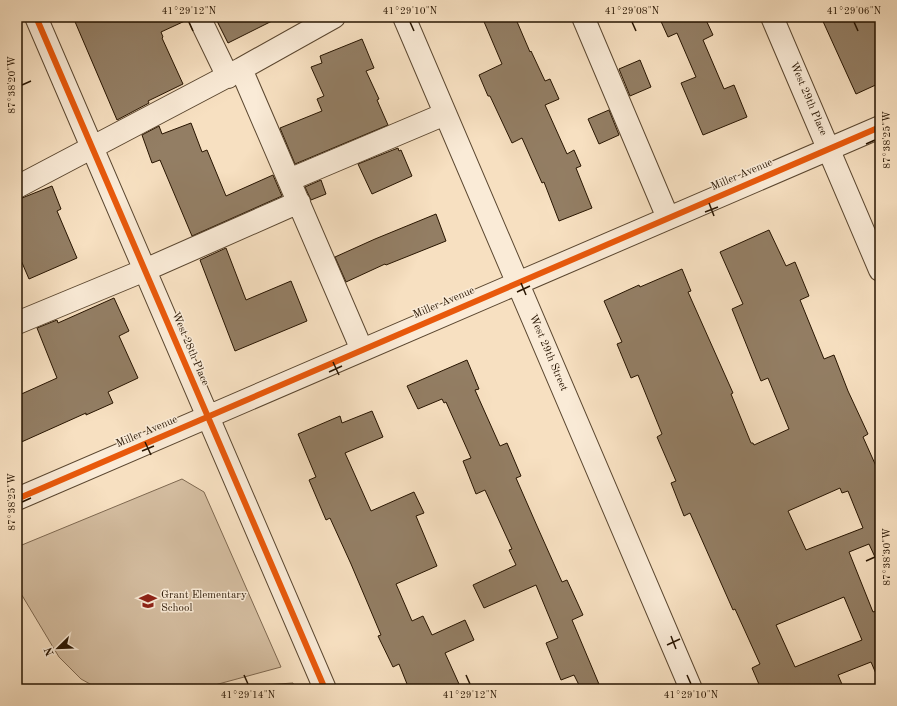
<svg xmlns="http://www.w3.org/2000/svg" width="897" height="706" viewBox="0 0 897 706" font-family="'Old Standard TT',serif">
  <style>
    .green { fill: #d4bda0; stroke: #7e6850 }
    .building { fill: #937e64; stroke: #271400; fill-rule: evenodd }
    .lines { fill: none; stroke-linecap: round; stroke-linejoin: round }
    .minor-casing { stroke: #5b4730; stroke-width: 24 }
    .minor { stroke: #faebd7; stroke-width: 22 }
    .cycleway-casing { stroke: #faebd7; stroke-width: 8 }
    .cycleway { stroke: #e8590c; stroke-width: 6 }
    .ticks { fill: none; stroke: #271400; stroke-width: 1.5 }
    .labels { text-anchor: middle; dominant-baseline: central; stroke-width: 3; stroke-linejoin: round; paint-order: stroke }
    .street-label { font-size: 11px; fill: #271400; stroke: #faebd7 }
    .poi-label { font-size: 11px; fill: #271400; stroke: #faebd7; text-anchor: start }
    .neatline { fill: none; stroke: #271400; stroke-width: 1.5 }
    .ticks-label { font-size: 10px; text-anchor: middle; fill: #271400 }
  </style>
  <rect width="100%" height="100%" fill="#f7e0c1"/>
  <filter id="stains"><feTurbulence type="fractalNoise" baseFrequency=".005" numOctaves="4"/><feColorMatrix values="0 0 0 0 .2 0 0 0 0 .09 0 0 0 0 .02 0 0 0 .5 -.17"/></filter>
  <radialGradient id="worn" r=".72"><stop offset=".6" stop-color="#630" stop-opacity="0"/><stop offset="1" stop-color="#630" stop-opacity=".3"/></radialGradient>
  <path class="green" d="M182 479 204 492 281 667 200 689H99L81 679 59 657 17 587V547Z
    M293 683 295 689H242L249 686Z"/>
  <path class="building" d="M73 17H187V20L161 32 163 37 162 38 183 84 148 101 149 103 117 120Z
    M215 17H280L228 43Z
    M482 17H515L530 52 531 51 545 81 550 79 559 99 545 105 567 154 574 150 581 166 576 168 592 208 559 221 544 182 542 183 522 138 512 143 490 96H488L479 75 502 64Z
    M659 17H712L706 20 713 35 703 40 724 89 734 85 747 117 703 135 681 83 696 77 677 33 668 37Z
    M821 17H880V83L856 94Z
    M362 39 374 68 366 71 379 99 377 100 388 125 295 164 280 128 322 111 317 99 324 96 311 67 322 63 320 56Z
    M640 60 651 87 630 96 619 69Z
    M609 110 619 135 599 144 588 119Z
    M191 123 202 152 207 150 226 196 273 175 282 196 192 236 160 160 152 163 142 135 159 126 162 134Z
    M398 148 399 151 401 150 412 176 372 194 358 164Z
    M321 180 326 194 311 200 305 187Z
    M52 186 61 209 57 211 77 258 29 279 17 251V200Z
    M436 214 446 241 386 265 385 264 346 282 335 257 375 239Z
    M769 230 786 266 795 262 809 296 800 300 824 359 834 355 848 391 868 434 863 437 880 475V568L869 544 849 552 873 612 880 609V683L871 662 838 675 844 689H761L752 668 760 664 735 609 733 610 690 513 684 516 671 483 676 481 657 437 662 434 638 375 631 378 617 344 622 342 604 301 639 285 640 287 682 269 691 291 688 292 733 393 731 394 751 443H753L754 445 789 429 768 378 761 381 732 309 743 304 720 252ZM840 488 842 493 848 491 863 528 806 550 788 511ZM844 597 862 640 795 667 776 625Z
    M226 248 246 300 291 281 307 321 235 351 200 260Z
    M114 298 129 331 119 336 138 378 108 392 113 403 86 415V413L17 444V396L57 378 37 328 57 320 58 323Z
    M467 360 479 389 475 390 500 446 507 443 521 476 516 478 537 526 562 582 567 580 583 615 572 620 601 689H581L574 675 561 680 546 643 558 638 536 585 484 608 473 585 516 565 509 550 512 549 485 490 476 494 463 461 471 458 446 402 444 403 442 399 418 409 407 386Z
    M372 411 383 437 345 453 371 511 414 492 424 513 416 516 437 566 396 584 412 621 423 616 432 635 465 620 474 640 445 653 459 684 447 689H409L399 664 393 667 378 636 381 635 351 564 330 518 326 520 309 480 316 477 298 434 340 416 342 423Z"/>
  <g class="lines">
    <g class="minor-casing">
      <path id="minor" d="M36 17 325 689
        M199 17 228 77
        M404 17 691 689
        M583 17 668 218
        M772 17 880 270
        M241 69 362 350
        M289 180 445 114
        M17 187 241 69 334 17
        M17 323 145 270 299 202
        M17 499 880 127"/>
    </g>
    <use href="#minor" class="minor"/>
    <g class="cycleway-casing">
      <path id="cycleway" d="M36 17 325 689
        M17 499 880 127"/>
    </g>
    <use href="#cycleway" class="cycleway"/>
  </g>
  <path class="ticks" d="M189 22 193 31M410 22 414 31M632 22 636 31M854 22 858 31M22 85 31 81M866 144 875 140M709 203 714 216M705 212 718 207M521 283 526 295M517 292 530 286M333 362 339 375M329 372 342 366M145 442 151 455M142 451 154 446M22 502 31 498M866 561 875 557M671 636 676 649M667 645 680 639M244 675 248 684M466 675 470 684M687 675 691 684"/>
  <defs>
    <g id="school-bare" transform="scale(1.38)"><path d="M0-5L7-2L0 1L-7-2ZM-4 1L0 2.5L4 1V4Q0 6-4 4Z" fill="#8f2418" stroke="#faebd7" stroke-width="2.5" paint-order="stroke"/></g>
  </defs>
  <g fill-rule="evenodd">
    <use href="#school-bare" x="148" y="601"/>
  </g>
  <g class="labels">
    <g class="street-label">
      <text transform="translate(808 99) rotate(67)">West 29th Place</text>
      <text transform="translate(742 175) rotate(-23)">Miller Avenue</text>
      <text transform="translate(444 303) rotate(-23)">Miller Avenue</text>
      <text transform="translate(190 349) rotate(67)">West 28th Place</text>
      <text transform="translate(548 353) rotate(67)">West 29th Street</text>
      <text transform="translate(147 432) rotate(-23)">Miller Avenue</text>
    </g>
    <g class="poi-label">
      <text x="161" y="595">Grant Elementary<tspan x="161" dy="13">School</tspan></text>
    </g>
  </g>
  <rect width="897" height="706" fill="none" stroke="#f7e0c1" stroke-width="44"/>
  <g transform="translate(58 648) rotate(247)" stroke="#faebd7" stroke-width="3" paint-order="stroke">
  <path d="M0-3L7 15L0 10L-7 15Z" fill="#271400"/>
  <text y="-6" font-size="11" font-weight="bold" text-anchor="middle" fill="#271400">N</text>
  </g>
  <rect x="22" y="22" width="853" height="662" class="neatline"/>
  <g class="ticks-label">
    <text x="189" y="14">41°29'12"N</text>
    <text x="410" y="14">41°29'10"N</text>
    <text x="632" y="14">41°29'08"N</text>
    <text x="854" y="14">41°29'06"N</text>
    <text transform="translate(11 85) rotate(-90)" y="4">87°38'20"W</text>
    <text transform="translate(886 140) rotate(-90)" y="4">87°38'25"W</text>
    <text transform="translate(11 502) rotate(-90)" y="4">87°38'25"W</text>
    <text transform="translate(886 557) rotate(-90)" y="4">87°38'30"W</text>
    <text x="248" y="698">41°29'14"N</text>
    <text x="470" y="698">41°29'12"N</text>
    <text x="691" y="698">41°29'10"N</text>
  </g>
  <rect width="100%" height="100%" filter="url(#stains)"/>
  <rect width="100%" height="100%" fill="url(#worn)"/>
</svg>
